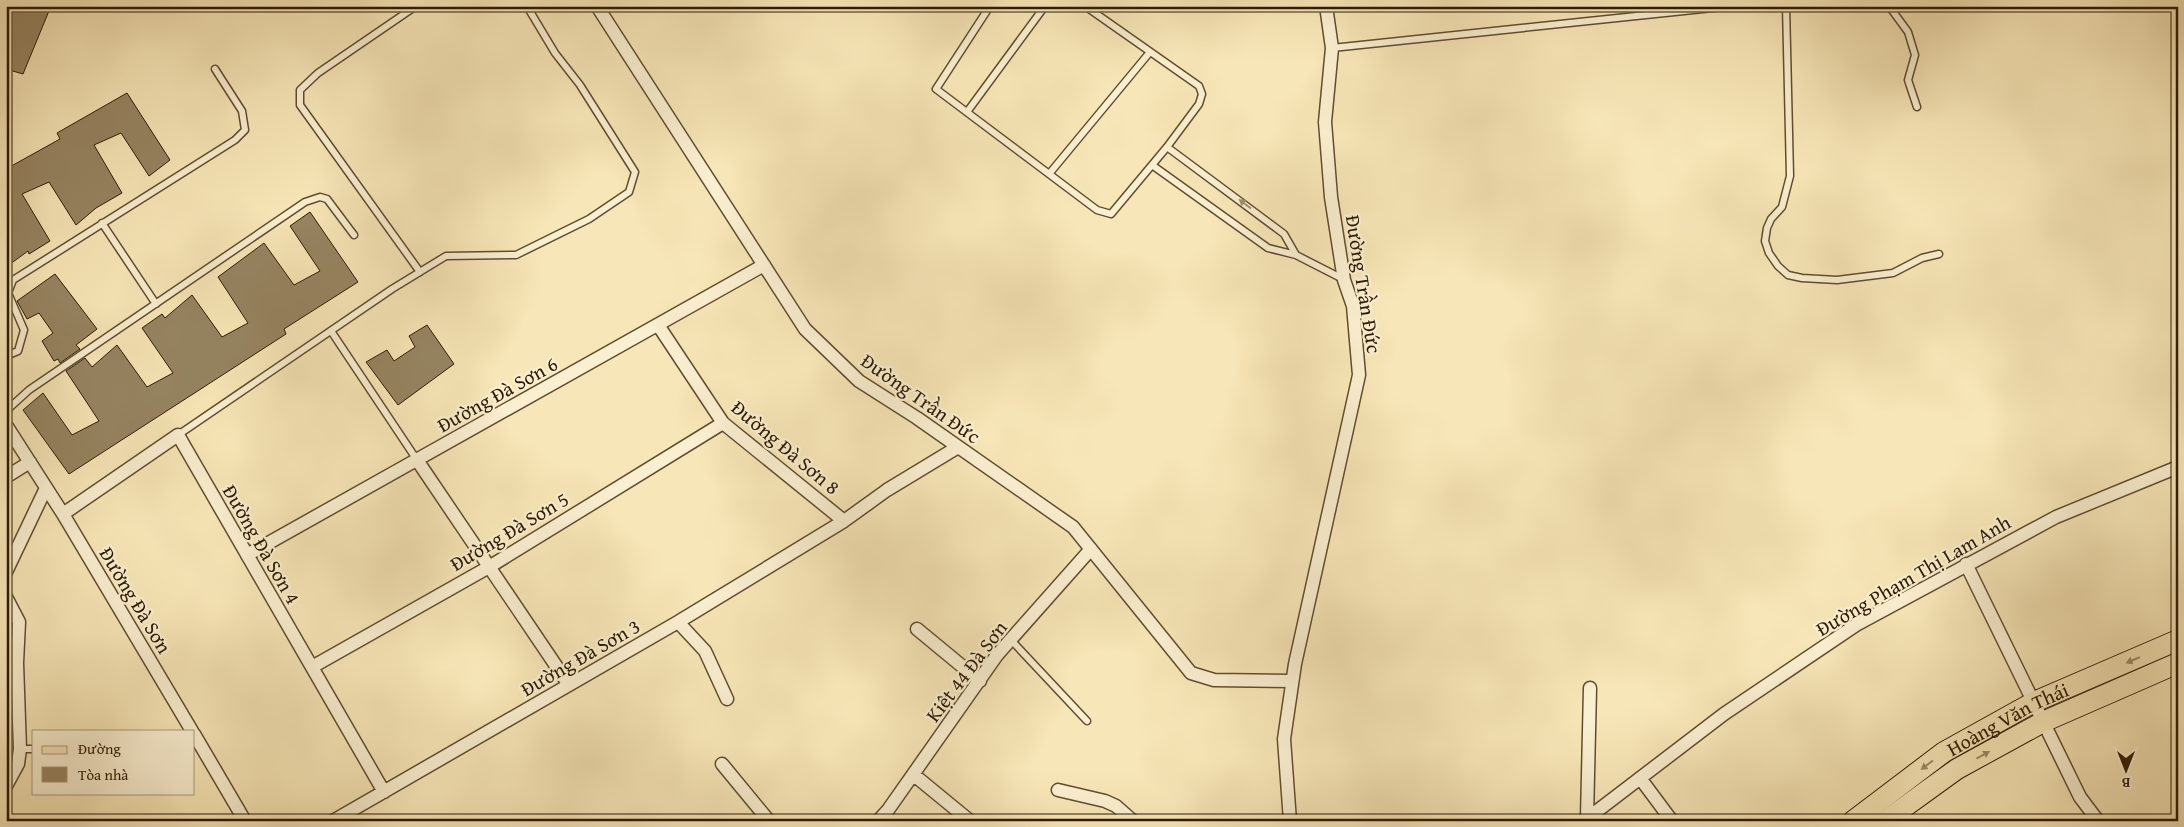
<svg xmlns="http://www.w3.org/2000/svg" width="2184" height="827" viewBox="0 0 2184 827" font-family="'Gentium Book Plus',serif">
  <style>
    .building { fill: #968461; stroke: #2d1a03 }
    .lines { fill: none; stroke-linecap: round; stroke-linejoin: round }
    .service-casing { stroke: #604d30; stroke-width: 9 }
    .minor-casing { stroke: #604d30; stroke-width: 15 }
    .primary-casing { stroke: #2d1a03; stroke-width: 22 }
    .service { stroke: #faefd0; stroke-width: 6 }
    .minor { stroke: #faefd0; stroke-width: 12 }
    .primary { stroke: #f7e6b7; stroke-width: 20 }
    .oneway { fill: #9e8f74 }
    .oneway2 { fill: #9c8a66 }
    .labels { text-anchor: middle; dominant-baseline: central; stroke-width: 4.5; stroke-linejoin: round; paint-order: stroke }
    .street-label { font-size: 20px; fill: #2d1a03; stroke: #faefd0 }
  </style>
  <rect width="100%" height="100%" fill="#f7e6b7"/>
  <filter id="stains"><feTurbulence type="fractalNoise" baseFrequency=".004" numOctaves="4"/><feColorMatrix values="0 0 0 0 .2 0 0 0 0 .09 0 0 0 0 .02 0 0 0 .5 -.17"/></filter>
  <radialGradient id="worn" r=".72"><stop offset=".6" stop-color="#630" stop-opacity="0"/><stop offset="1" stop-color="#630" stop-opacity=".3"/></radialGradient>
  <path class="building" d="M6 6H51L23 74 6 69Z
    M127 93 170 160 149 176 121 133 94 145 122 193 96 208 76 225 49 182 22 194 50 241 29 254 28 251 6 267V169L60 139 57 133Z
    M310 212 358 282 284 329 286 334 69 474 23 410 43 393 72 435 99 421 66 371 85 358 92 367 117 345 147 387 173 373 142 328 162 314 165 318 192 295 222 337 248 323 218 277 264 243 294 285 320 271 290 226Z
    M55 274 97 329 76 345 80 349 60 363 58 359 54 361 42 341 53 333 39 313 27 319 17 301Z
    M427 325 454 364 398 405 366 362 387 350 394 361 415 347 409 336Z"/>
  <g class="lines">
    <g class="service-casing">
      <path id="service" d="M416 6 318 73 300 90V105L420 272
        M990 6 936 89 1097 210 1111 214 1167 147 1199 104 1202 94 1199 86 1085 6
        M1786 6 1790 176 1782 207 1771 219 1767 228 1765 241 1769 253 1778 266 1788 275 1802 278 1837 280 1893 273 1922 258 1939 254
        M1889 6 1908 32 1915 55 1908 80 1917 107
        M1332 48 1732 6
        M967 112 1045 6
        M1152 165 1268 248 1296 255 1284 234 1167 147
        M1049 174 1150 52
        M102 223 156 304
        M1296 255 1343 279
        M331 331 417 460
        M6 356 18 351 24 330 8 293 13 280 235 140 245 130 242 111 215 69
        M6 411 29 390 305 202 320 197 327 199 354 235
        M178 435 392 289 446 256 516 255 589 219 629 192 635 172 580 85 555 53 528 8 524 6
        M1011 640 1087 721
        M20 749H34"/>
    </g>
    <g class="minor-casing">
      <path id="minor" d="M597 6 805 329 859 381 917 418 1073 527 1191 673 1214 680 1292 681
        M658 325 723 423 844 521
        M6 425 63 514 192 731
        M417 460 569 685
        M6 477 30 462
        M63 514 178 435 384 792
        M247 555 764 265
        M1966 564 2080 797 2098 821
        M6 572 46 488
        M6 597 19 622 17 663 20 749 18 764 6 786
        M678 622 705 651 727 699
        M917 629 980 681
        M312 667 489 567 723 423
        M194 734 245 821
        M722 764 769 821
        M914 775 970 821
        M1640 778 1672 821
        M1058 790 1105 801 1116 806 1133 821
        M1587 818 1590 688
        M333 821 678 622 844 521 887 490 958 447
        M878 821 888 810 997 655 1091 549
        M1290 821 1284 739 1295 664 1359 375 1353 306 1344 280 1331 197 1325 122 1332 48 1326 6
        M1584 821 1724 714 1856 625 2056 517 2178 467"/>
    </g>
    <g class="primary-casing">
      <g id="primary">
        <path id="s1" d="M1853 821 1944 752 2034 702 2178 640"/>
        <path d="M1885 821 1957 769 2043 722 2178 663"/>
      </g>
    </g>
    <use href="#service" class="service"/>
    <use href="#minor" class="minor"/>
    <use href="#primary" class="primary"/>
  </g>
  <defs><path id="oneway-solid" d="M-6-.8H1V-3.2L6.5 0L1 3.2V.8H-6Z" transform="scale(1.25)"/></defs>
  <use class="oneway" href="#oneway-solid" transform="translate(1245 204) rotate(-143)"/>
  <g class="oneway2">
    <use href="#oneway-solid" transform="translate(2133 660) rotate(157)"/>
    <use href="#oneway-solid" transform="translate(1983 755) rotate(-29)"/>
    <use href="#oneway-solid" transform="translate(1927 765) rotate(143)"/>
  </g>
  <g class="labels">
    <g class="street-label">
      <text transform="translate(1364 284) rotate(81)">Đường Trần Đức</text>
      <text transform="translate(497 394) rotate(-29)">Đường Đà Sơn 6</text>
      <text transform="translate(921 398) rotate(35)">Đường Trần Đức</text>
      <text transform="translate(786 447) rotate(40)">Đường Đà Sơn 8</text>
      <text transform="translate(509 531) rotate(-31)">Đường Đà Sơn 5</text>
      <text transform="translate(262 544) rotate(60)">Đường Đà Sơn 4</text>
      <text transform="translate(1913 575) rotate(-30)">Đường Phạm Thị Lam Anh</text>
      <text transform="translate(136 600) rotate(59)">Đường Đà Sơn</text>
      <text transform="translate(580 657) rotate(-30)">Đường Đà Sơn 3</text>
      <text transform="translate(966 671) rotate(-53)">Kiệt 44 Đà Sơn</text>
      <text stroke="none"><textPath href="#s1" startOffset="186">Hoàng Văn Thái</textPath></text>
    </g>
  </g>
  <rect width="2184" height="827" fill="none" stroke="#f7e6b7" stroke-width="25"/>
  <rect x="8" y="8" width="2169" height="812" fill="none" stroke="#2d1a03" stroke-width="2.5"/>
  <rect x="12" y="12" width="2159" height="802" fill="none" stroke="#2d1a03"/>
  <rect x="32" y="730" width="162" height="65" fill="#faefd0" stroke="#a89a7e"/>
  <rect x="42" y="746" width="25" height="8" fill="#f7e6b7" stroke="#a89a7e"/>
  <text x="78" y="754" font-size="15" fill="#2d1a03">Đường</text>
  <rect x="42" y="767" width="25" height="15" fill="#968461" stroke="#a89a7e"/>
  <text x="78" y="780" font-size="15" fill="#2d1a03">Tòa nhà</text>
  <g transform="translate(2126 770) rotate(180)" stroke="#faefd0" stroke-width="4" paint-order="stroke">
  <path d="M0-4L9 19L0 12L-9 19Z" fill="#2d1a03"/>
  <text y="-8" font-size="14" font-weight="bold" text-anchor="middle" fill="#2d1a03">B</text>
  </g>
  <rect width="100%" height="100%" filter="url(#stains)"/>
  <rect width="100%" height="100%" fill="url(#worn)"/>
</svg>
